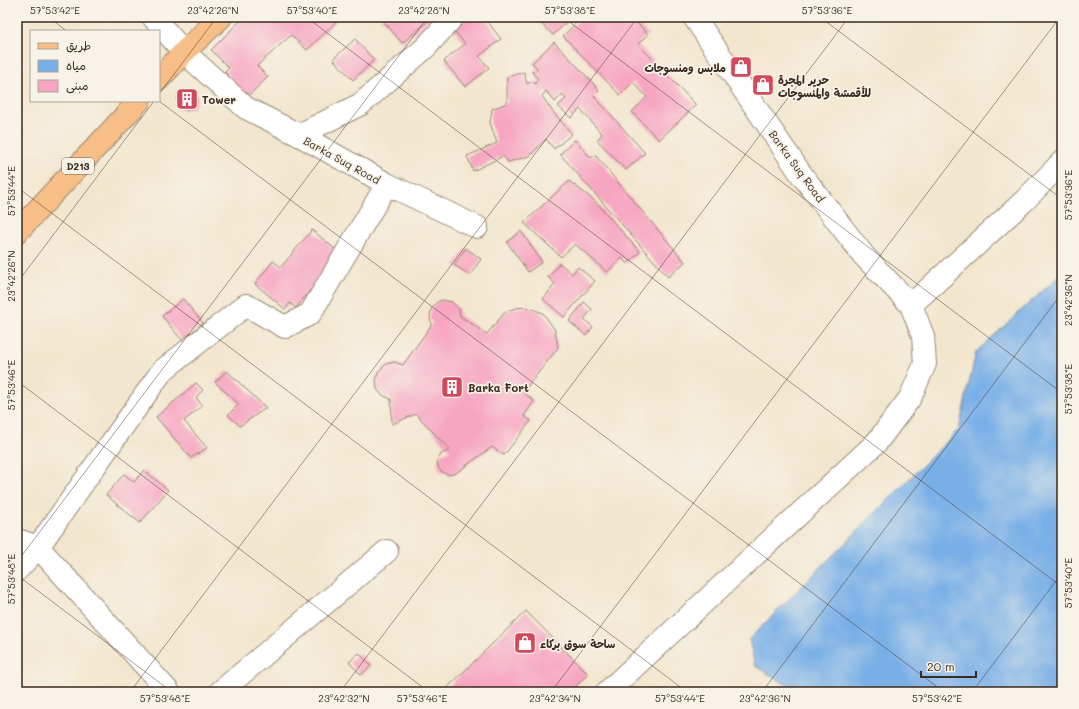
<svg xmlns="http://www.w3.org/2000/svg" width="1079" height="709" viewBox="0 0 1079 709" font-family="Mali,'Playpen Sans Arabic',sans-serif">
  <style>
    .water { fill: #78afe7; stroke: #5a6c82 }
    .building { fill: #f7a6c2 }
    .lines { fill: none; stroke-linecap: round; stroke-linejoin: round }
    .minor-casing { stroke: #978876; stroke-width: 24 }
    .major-casing { stroke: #978876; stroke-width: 24 }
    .minor { stroke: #fff; stroke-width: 22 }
    .major { stroke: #f7be88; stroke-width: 22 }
    .ticks { fill: none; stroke: #3b2a1e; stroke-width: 1; stroke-opacity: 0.45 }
    .labels { text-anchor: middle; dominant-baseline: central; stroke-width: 3.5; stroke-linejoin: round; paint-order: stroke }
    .shield { fill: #f7f3e8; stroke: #73665b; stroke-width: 1 }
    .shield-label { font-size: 10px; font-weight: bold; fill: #3b2a1e }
    .poi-label { font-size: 11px; font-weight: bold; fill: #3b2a1e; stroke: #f7f3e8; text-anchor: start }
    .street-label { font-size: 11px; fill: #3b2a1e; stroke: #f7f3e8 }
    .neatline { fill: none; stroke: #3b2a1e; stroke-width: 1.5 }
    .ticks-label { font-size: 10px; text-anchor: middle; fill: #3b2a1e }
  </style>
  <rect width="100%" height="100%" fill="#f7f3e8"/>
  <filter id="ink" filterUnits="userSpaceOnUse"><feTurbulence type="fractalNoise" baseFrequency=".025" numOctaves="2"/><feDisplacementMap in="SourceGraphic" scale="8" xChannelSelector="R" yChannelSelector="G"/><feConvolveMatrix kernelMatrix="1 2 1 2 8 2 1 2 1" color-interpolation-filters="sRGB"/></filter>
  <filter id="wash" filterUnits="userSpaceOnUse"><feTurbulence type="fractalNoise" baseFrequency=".012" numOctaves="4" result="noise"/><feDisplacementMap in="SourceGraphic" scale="16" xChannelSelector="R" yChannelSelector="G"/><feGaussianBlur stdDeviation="0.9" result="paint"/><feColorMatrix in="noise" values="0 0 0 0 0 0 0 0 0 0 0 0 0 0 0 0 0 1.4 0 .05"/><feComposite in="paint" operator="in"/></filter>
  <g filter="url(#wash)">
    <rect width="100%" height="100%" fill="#f3e6ce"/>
    <path class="water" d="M1062 273V692H799L755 666 749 639 959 429 976 352Z"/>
    <g id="blocks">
      <path class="building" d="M244 17H333L337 21 307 50 291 35 257 66 268 77 247 97 225 72 229 68 211 50Z
        M380 17H433L402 43Z
        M468 17H484L501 39 479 56 489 68 465 87 444 61 465 44 453 29Z
        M536 17H572L553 35 535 18Z
        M582 17H631L648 34 638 44 696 105 659 140 632 112 647 97 633 82 620 95 563 36Z
        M355 39 374 60 353 80 333 59Z
        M554 42 594 84 599 91 594 96 645 153 626 170 597 140 602 134 580 109 571 118 558 106 566 99 562 94 555 102 546 91 542 96 553 112 572 134 554 149 546 139 530 156 508 162 503 156 473 171 467 156 497 143 490 123 492 109 507 103V77L524 72 527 84 532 81 535 84 538 79 532 72 538 69 532 63Z
        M177 100a10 10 0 1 1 20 0a10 10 0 1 1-20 0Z
        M575 140 591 158 595 155 685 262 668 277 560 154Z
        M569 181 595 201 640 252 627 264 622 258 607 272 575 244 561 257 524 223Z
        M312 230 340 253 296 308 290 303 285 309 255 284 273 261 281 267Z
        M521 231 542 262 528 272 507 242Z
        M466 248 481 259 470 275 454 265Z
        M560 263 572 274 578 267 595 281 564 317 543 299 555 284 548 277Z
        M183 299 203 323 182 340 162 316Z
        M442 300 452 302 459 309 460 316 487 334 506 311 516 308 527 307 543 313 555 330 558 348 523 392 534 401 524 416 531 421 504 455 492 447 456 473 449 475 442 472 439 469 437 462 441 454 450 450 416 414 392 424 391 399 384 396 380 393 377 389 376 381 378 372 386 364 395 362 403 365 432 324 430 319 431 309 437 302Z
        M584 302 592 309 584 319 593 327 586 336 569 321Z
        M227 371 266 408 240 426 228 415 239 404 215 382Z
        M196 383 203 390 196 397 202 406 184 421 207 448 191 458 156 417Z
        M144 470 168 490 140 523 106 495 124 474 134 482Z
        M526 611 588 674 570 692H443Z
        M359 653 371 666 361 675 349 662Z"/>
    </g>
  </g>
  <g filter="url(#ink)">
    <use href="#blocks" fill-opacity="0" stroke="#978876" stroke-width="1"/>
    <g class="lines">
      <g class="minor-casing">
        <path id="minor" d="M153 17 184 52 246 108 299 135 387 184 477 227
          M694 17 801 174 864 256 911 305
          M299 135 361 104 426 47 453 17
          M17 540 38 547 169 692
          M17 570 38 547 162 371 246 305 285 327 310 314 387 184
          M220 692 387 551
          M607 692 877 442 910 398 925 364 923 336 911 305 1024 201 1062 162"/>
      </g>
      <g class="major-casing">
        <path id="major" d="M159 79 184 52 221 17
          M17 232 139 101"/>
      </g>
      <use href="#minor" class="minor"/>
      <use href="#major" class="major"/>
    </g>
  </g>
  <path class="ticks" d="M48 17 67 31M306 17 1062 587M563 17 1062 393M820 17 1062 199M159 94 217 17M159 101 944 692M17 187 687 692M17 283 154 101M17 381 429 692M17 562 428 17M17 575 172 692M130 692 638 17M340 692 849 17M551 692 1060 17M762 692 1062 293M972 692 1062 573"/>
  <defs>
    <g id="shop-square" transform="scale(1.15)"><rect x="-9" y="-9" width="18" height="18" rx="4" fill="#d1495b" stroke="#f7f3e8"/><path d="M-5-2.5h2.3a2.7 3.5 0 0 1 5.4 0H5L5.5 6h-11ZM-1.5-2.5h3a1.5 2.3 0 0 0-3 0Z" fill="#fff"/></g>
    <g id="building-square" transform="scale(1.15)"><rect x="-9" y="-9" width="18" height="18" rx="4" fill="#d1495b" stroke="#f7f3e8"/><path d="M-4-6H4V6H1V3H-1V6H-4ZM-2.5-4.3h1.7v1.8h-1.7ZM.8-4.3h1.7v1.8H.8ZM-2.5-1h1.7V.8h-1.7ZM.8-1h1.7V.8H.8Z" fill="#fff"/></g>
  </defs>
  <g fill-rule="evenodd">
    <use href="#shop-square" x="741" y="67"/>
    <use href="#shop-square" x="763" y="85"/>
    <use href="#building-square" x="187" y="99"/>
    <use href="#building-square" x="452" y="387"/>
    <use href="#shop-square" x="525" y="643"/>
  </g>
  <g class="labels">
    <rect class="shield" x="62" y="158" width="32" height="16" rx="3"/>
    <g class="shield-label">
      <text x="78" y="166">D213</text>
    </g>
    <g class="poi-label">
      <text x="726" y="67" text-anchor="end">ملابس ومنسوجات</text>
      <text x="778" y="79">حرير المجرة<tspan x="778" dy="13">للأقمشة والمنسوجات</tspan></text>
      <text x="202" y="99">Tower</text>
      <text x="468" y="387">Barka Fort</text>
      <text x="540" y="643">ساحة سوق بركاء</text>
    </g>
    <g class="street-label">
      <text transform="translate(342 160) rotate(29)">Barka Suq Road</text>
      <text transform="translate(797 166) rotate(54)">Barka Suq Road</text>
    </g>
  </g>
  <rect width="1079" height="709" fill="none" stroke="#f7f3e8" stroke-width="44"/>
  <rect x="30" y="30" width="130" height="72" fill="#f7f3e8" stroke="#aca397"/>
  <rect x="38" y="43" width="20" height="6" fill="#f7be88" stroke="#aca397"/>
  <text x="66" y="50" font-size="12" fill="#3b2a1e">طريق</text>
  <rect x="38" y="60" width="20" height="12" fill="#78afe7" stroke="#aca397"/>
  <text x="66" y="70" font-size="12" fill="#3b2a1e">مياه</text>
  <rect x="38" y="80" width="20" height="12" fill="#f7a6c2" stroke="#aca397"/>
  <text x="66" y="90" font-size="12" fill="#3b2a1e">مبنى</text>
  <path d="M921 671v6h55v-6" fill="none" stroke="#3b2a1e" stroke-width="2"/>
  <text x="927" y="671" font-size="12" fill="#3b2a1e" stroke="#f7f3e8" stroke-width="3" paint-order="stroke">20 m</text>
  <rect x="22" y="22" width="1035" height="665" class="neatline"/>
  <g class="ticks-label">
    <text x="55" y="14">57°53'42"E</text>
    <text x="213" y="14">23°42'26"N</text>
    <text x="312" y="14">57°53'40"E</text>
    <text x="424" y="14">23°42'28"N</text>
    <text x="570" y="14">57°53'38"E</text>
    <text x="827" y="14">57°53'36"E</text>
    <text transform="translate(11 191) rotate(-90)" y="4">57°53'44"E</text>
    <text transform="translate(1068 195) rotate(-90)" y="4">57°53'36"E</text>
    <text transform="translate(11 276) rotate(-90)" y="4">23°42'26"N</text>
    <text transform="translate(1068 300) rotate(-90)" y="4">23°42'36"N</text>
    <text transform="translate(11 385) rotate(-90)" y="4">57°53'46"E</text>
    <text transform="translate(1068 389) rotate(-90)" y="4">57°53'38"E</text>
    <text transform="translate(11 579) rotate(-90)" y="4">57°53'48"E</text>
    <text transform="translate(1068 583) rotate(-90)" y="4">57°53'40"E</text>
    <text x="165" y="702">57°53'48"E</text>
    <text x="344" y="702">23°42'32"N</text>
    <text x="422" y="702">57°53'46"E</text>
    <text x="555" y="702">23°42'34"N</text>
    <text x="680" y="702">57°53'44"E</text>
    <text x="765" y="702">23°42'36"N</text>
    <text x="937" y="702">57°53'42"E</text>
  </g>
</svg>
